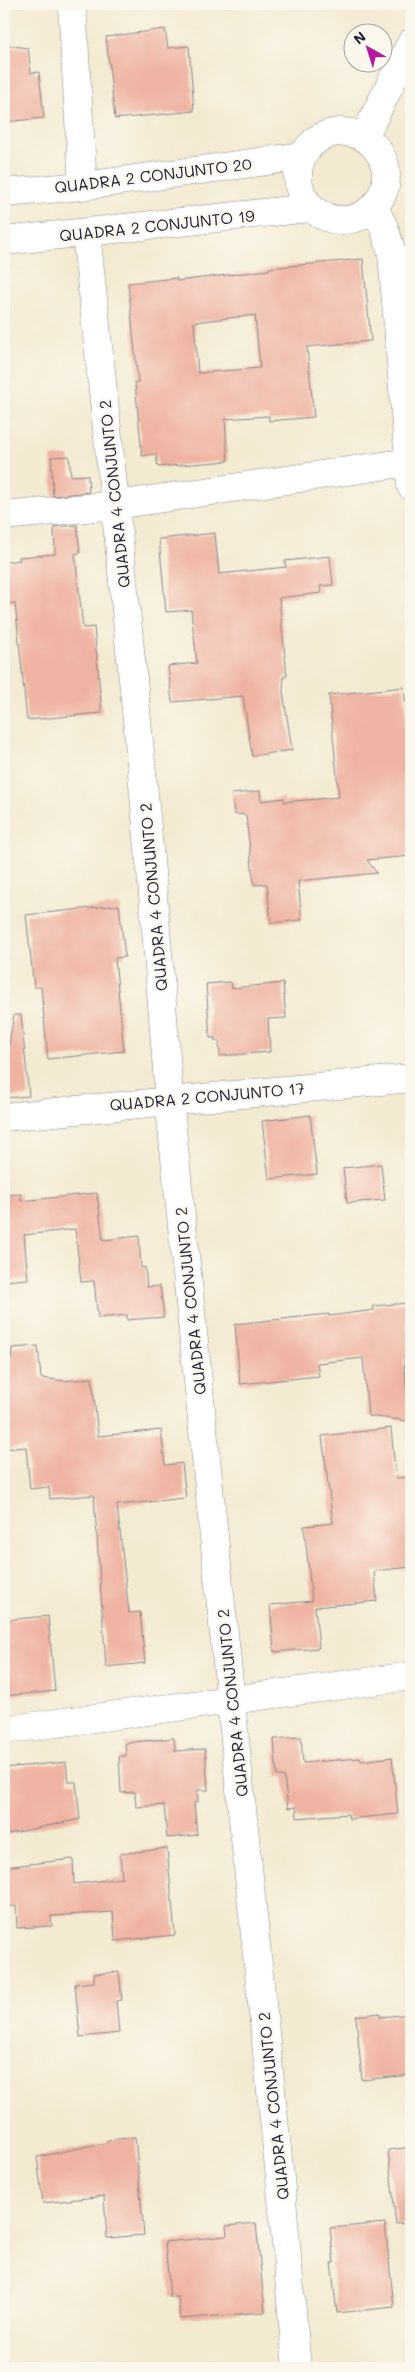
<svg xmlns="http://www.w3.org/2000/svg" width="415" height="2372" viewBox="0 0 415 2372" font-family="Mali,sans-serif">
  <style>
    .building { fill: #efb3a3; fill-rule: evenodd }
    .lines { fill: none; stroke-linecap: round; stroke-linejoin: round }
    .minor-casing { stroke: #8a8686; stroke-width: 29 }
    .minor { stroke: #fff; stroke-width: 28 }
    .labels { text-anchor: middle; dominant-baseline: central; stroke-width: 4.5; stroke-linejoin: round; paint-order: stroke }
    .street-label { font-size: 16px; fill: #22223b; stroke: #fbf7ec }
  </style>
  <rect width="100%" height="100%" fill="#fbf7ec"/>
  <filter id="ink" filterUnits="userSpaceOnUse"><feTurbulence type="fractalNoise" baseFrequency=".02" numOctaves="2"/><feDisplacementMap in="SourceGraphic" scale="10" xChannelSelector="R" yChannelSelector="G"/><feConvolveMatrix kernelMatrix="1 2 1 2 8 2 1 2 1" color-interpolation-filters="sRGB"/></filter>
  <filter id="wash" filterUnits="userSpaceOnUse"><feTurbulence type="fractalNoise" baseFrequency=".0096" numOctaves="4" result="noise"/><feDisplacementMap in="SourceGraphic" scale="20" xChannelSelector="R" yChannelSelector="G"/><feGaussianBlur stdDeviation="1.12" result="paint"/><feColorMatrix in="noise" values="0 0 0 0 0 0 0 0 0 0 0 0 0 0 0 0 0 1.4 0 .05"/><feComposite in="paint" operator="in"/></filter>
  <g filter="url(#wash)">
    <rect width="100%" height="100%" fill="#f3ead2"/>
    <g id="blocks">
      <path class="building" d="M165 29 168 48 189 46 194 111 115 119 106 37Z
        M4 45 28 48 31 73 39 72 44 118 4 122Z
        M363 259 371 341 307 347 314 417 269 421V416L225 419 228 461 158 467 156 454 142 456 135 382H138L128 283 177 278V281L269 270V268ZM255 315 260 368 198 373 194 322Z
        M69 456 71 476 88 475 89 492 53 496 51 457Z
        M77 525 80 553 75 554 83 628 94 627 102 713 27 720 15 603 4 604V562L20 560 19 557 55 554 54 527Z
        M215 533 219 574 286 567 285 561 330 556 333 585 320 586 321 593 279 598 287 676H284L283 691 292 750 252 756 243 696 172 702 168 666 197 663 191 610 166 612 159 539Z
        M404 687 411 758V763L406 764 411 825V856L367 860 377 873 298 881 302 920 271 923 267 884 254 885 246 815 234 814 232 794 260 791 261 801 284 798V802L339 797 329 695Z
        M119 905 125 957 115 958 124 1051 48 1059 41 987H34L26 915Z
        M231 982 232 988 283 983 286 1018 268 1019 270 1052 220 1056 219 1041H215V1038H210L206 984Z
        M14 1015H21L29 1096 4 1098V1073Z
        M310 1115 317 1174 269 1179 262 1121Z
        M381 1164 385 1200 347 1203 343 1168Z
        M97 1193 103 1240 139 1236 141 1268 145 1267 147 1287 160 1286 164 1317 127 1320V1315L98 1318 94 1281 81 1282 75 1229 24 1235 28 1279 4 1281V1195L21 1194V1201Z
        M408 1303 406 1327 411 1326V1359H404L409 1421 368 1416 363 1358 317 1363 319 1376 240 1384 235 1324 329 1314V1316L374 1310 373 1306Z
        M38 1346 41 1378 65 1381 92 1378 98 1436 161 1430 165 1465 182 1463 186 1498 117 1505 129 1613 140 1612 145 1663 106 1667 94 1495 50 1499 49 1487 30 1489 26 1447 4 1449V1360L11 1359 12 1348Z
        M391 1428 396 1478 411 1477V1567L374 1571 377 1601 315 1607 319 1648 274 1652 270 1605 312 1601 304 1526 333 1523 322 1436Z
        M48 1616 55 1691 4 1696V1620Z
        M301 1737 303 1763 360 1758 361 1761 392 1757 398 1814 349 1819 348 1814 297 1818 296 1807 288 1808 284 1776H277L274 1739Z
        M174 1738 175 1751 205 1749 208 1790H197L198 1802H194L197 1835 167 1838 164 1805 136 1807 135 1792 121 1793 119 1756H126L125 1743Z
        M66 1762 68 1782H76L80 1819 4 1835V1768Z
        M167 1848 175 1935 115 1941 113 1912 51 1916 52 1926 17 1928 16 1906 4 1907V1867L73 1859 74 1884 122 1878 120 1854Z
        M119 1972 122 2000 116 2001 119 2033 80 2037 75 1984 94 1982V1974Z
        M380 2013V2017L411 2014V2075L362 2080 356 2016Z
        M135 2137 144 2235 107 2238 104 2196 43 2203 37 2157 108 2142V2140Z
        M411 2147V2223L396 2224 388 2150Z
        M256 2223 265 2312 180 2319 178 2297H170L165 2242 227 2236 226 2226Z
        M385 2223 394 2307 337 2313 331 2263H334L330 2228Z"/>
    </g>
  </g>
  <g filter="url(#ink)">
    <use href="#blocks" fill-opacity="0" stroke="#8a8686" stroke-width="1"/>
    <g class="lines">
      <g class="minor-casing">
        <path id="minor" d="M72 4 83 186
          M298 176a44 44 0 1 1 88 0a44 44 0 1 1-88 0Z
          M364 137 411 43
          M4 193 83 186 303 156
          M374 208 384 227 392 253 411 486
          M86 233C117 521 149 810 169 1099L281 2188 297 2368
          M4 241 310 208
          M4 516 116 505 409 462
          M4 1117 411 1078
          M4 1730 411 1676"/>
      </g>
      <use href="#minor" class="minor"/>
    </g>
  </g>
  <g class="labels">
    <g class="street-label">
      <text transform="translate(153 175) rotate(-7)">QUADRA 2 CONJUNTO 20</text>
      <text transform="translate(157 225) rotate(-6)">QUADRA 2 CONJUNTO 19</text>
      <text transform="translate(114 494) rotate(-96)">QUADRA 4 CONJUNTO 2</text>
      <text transform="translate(153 897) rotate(-95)">QUADRA 4 CONJUNTO 2</text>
      <text transform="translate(207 1096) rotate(-5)">QUADRA 2 CONJUNTO 17</text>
      <text transform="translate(190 1301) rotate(-96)">QUADRA 4 CONJUNTO 2</text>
      <text transform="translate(232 1703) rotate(-96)">QUADRA 4 CONJUNTO 2</text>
      <text transform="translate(273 2106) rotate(-96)">QUADRA 4 CONJUNTO 2</text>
    </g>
  </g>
  <rect width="415" height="2372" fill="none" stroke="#fbf7ec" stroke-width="20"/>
  <g transform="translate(368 48) rotate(321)"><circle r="24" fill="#fbf7ec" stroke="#a4a2a5"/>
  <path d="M0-4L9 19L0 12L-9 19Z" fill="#b5179e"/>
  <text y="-8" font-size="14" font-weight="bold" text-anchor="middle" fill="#22223b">N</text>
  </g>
</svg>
